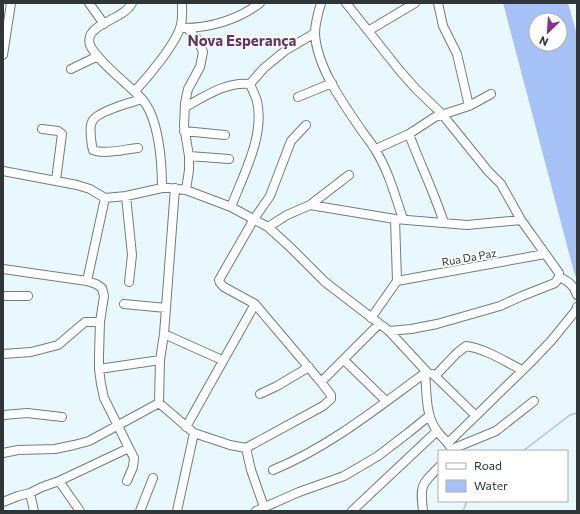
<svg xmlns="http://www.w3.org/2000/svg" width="580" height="514" viewBox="0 0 580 514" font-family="Commissioner,sans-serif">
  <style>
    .water { fill: #a6c1f6; fill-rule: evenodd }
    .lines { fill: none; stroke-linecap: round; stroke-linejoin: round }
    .stream { stroke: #a6c1f6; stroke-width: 1.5 }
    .minor-casing { stroke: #707e83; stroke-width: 10 }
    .minor { stroke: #fff; stroke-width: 8 }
    .labels { text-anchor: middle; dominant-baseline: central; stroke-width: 3.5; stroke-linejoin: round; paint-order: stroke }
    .street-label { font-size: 11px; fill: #303638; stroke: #fff }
    .district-label { font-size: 15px; font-weight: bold; fill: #663568; stroke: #fff }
  </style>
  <rect width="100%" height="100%" fill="#e8f8fe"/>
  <path class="water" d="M503 3H568L577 35V280L574 272ZM536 20H560V44H536Z"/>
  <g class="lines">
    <path class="stream" d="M523 451 570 415 577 413
      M463 511 467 501"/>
    <g class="minor-casing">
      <path id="minor" d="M89 3 104 24
        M132 3C124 18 99 21 91 34 89 37 89 42 90 45 96 60 129 85 141 98 159 117 162 162 162 188
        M321 3C318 13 315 23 315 33 316 66 344 105 362 131 367 138 372 144 376 151 389 172 395 196 403 219
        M346 3 400 71 416 89 442 114 488 171 501 184 521 220 559 273V277L555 283 522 296 500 306 437 324 411 329 389 331
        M438 3 443 26 457 54 469 106
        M184 28C211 28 239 19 260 3
        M368 31 415 3
        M3 55 11 3
        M71 69 98 56
        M135 91C148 77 174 46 180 28 183 20 182 11 182 3
        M298 97 332 83
        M185 107C204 97 227 81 250 84L264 68 286 50 315 33
        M42 129 58 131 62 134 56 180
        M184 131 225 135
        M409 134C420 164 434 192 444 223
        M138 148C126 149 103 155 93 150L92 146C91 139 89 128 92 122 95 112 132 102 142 99
        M376 149 409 134 435 117 469 106 491 94
        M189 156 229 159
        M3 171 77 185 90 189 105 198 126 196 162 188H169L186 190 231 207 268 227 290 247 325 282 389 331 427 372 425 373C427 393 425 415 437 431 442 438 450 443 452 451
        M175 188 164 334 160 360 159 403 194 433 177 511
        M186 190 189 170V156L184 126 185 103 188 89 200 67 203 52 197 39 187 28
        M126 196 132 255 129 282
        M310 205 349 175
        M231 207C243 175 265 136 257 101 255 95 252 89 250 84
        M268 227 287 215 310 205 395 219 467 225 521 220
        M3 269 87 281 96 284 102 288 104 296 100 322 99 355V369L101 384 104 398 134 458 133 467 127 481
        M559 277C568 281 574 285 577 295
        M87 281 105 198
        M397 281 545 254
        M3 296H28
        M124 304 166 308
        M371 318 397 281 395 219
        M164 334 222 360
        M3 354 31 352 58 345 85 322H100
        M344 360 386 401
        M99 369 160 360
        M432 374 435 376 476 416
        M435 376 457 353 466 346C486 349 504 361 522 370
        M321 382 379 324
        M260 394 277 386 309 367
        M3 415 27 413 62 417
        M186 427 255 304
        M194 433 230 445 246 448 323 406 331 399V395L321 382 255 304 224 287 220 283 219 280 254 219 270 196 291 141 306 125
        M448 443 530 363 551 341 577 309V307
        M246 448 251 470 264 507
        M452 449 496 431 534 401
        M3 453 18 450 55 449 74 445 89 441 159 403
        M273 470C329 447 377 408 425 373
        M59 481 80 511
        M30 493 34 511
        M3 502 18 496 30 493 42 487 59 481 129 448
        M140 511 153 478
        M256 511 299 492 344 476 378 456 408 433 429 416
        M352 511 437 431
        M423 511C420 485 421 485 439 467"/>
    </g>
    <use href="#minor" class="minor"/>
  </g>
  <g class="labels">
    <g class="street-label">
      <text transform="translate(469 257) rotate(-10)">Rua Da Paz</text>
    </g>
    <g class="district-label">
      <text x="242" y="40">Nova Esperança</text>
    </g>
  </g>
  <rect width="580" height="514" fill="none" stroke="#303638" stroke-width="8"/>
  <rect x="438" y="450" width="130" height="52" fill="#ffffff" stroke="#acafaf"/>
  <rect x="446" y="463" width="20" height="6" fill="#ffffff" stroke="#acafaf"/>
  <text x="474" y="470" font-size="12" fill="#303638">Road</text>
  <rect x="446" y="480" width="20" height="12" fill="#a6c1f6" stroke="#acafaf"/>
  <text x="474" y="490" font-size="12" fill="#303638">Water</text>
  <g transform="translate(548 32) rotate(205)"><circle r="19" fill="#ffffff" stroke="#acafaf"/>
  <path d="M0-3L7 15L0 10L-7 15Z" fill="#8f2c94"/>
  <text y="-6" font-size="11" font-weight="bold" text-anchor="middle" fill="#303638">N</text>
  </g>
</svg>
